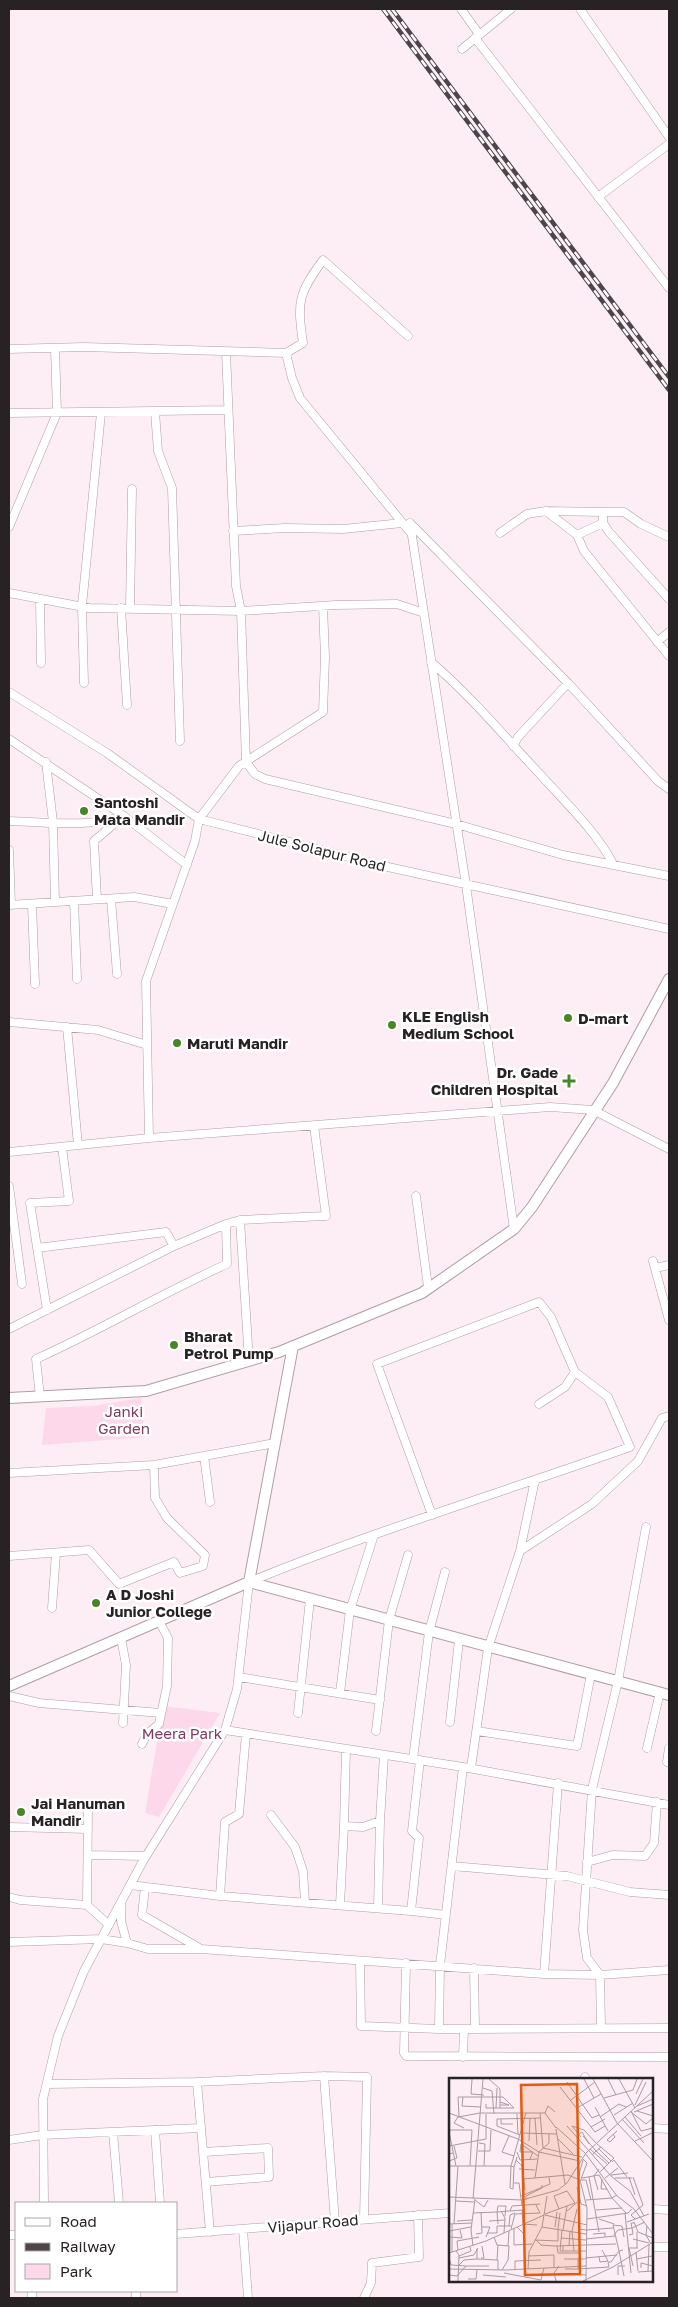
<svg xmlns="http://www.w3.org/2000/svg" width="678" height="2307" viewBox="0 0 678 2307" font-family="'Golos Text',sans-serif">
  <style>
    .green { fill: #fdd7ea }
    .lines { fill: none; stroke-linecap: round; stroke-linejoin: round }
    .minor-casing { stroke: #af9da6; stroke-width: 9 }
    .tertiary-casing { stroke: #af9da6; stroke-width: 12 }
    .minor { stroke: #fff; stroke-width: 8 }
    .tertiary { stroke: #fff; stroke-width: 10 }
    .rail-casing { stroke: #4e4549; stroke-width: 4.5 }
    .rail { stroke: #fff; stroke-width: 2.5; stroke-dasharray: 8; stroke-linecap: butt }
    .poi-dot { fill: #488728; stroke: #fff; stroke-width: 2 }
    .labels { text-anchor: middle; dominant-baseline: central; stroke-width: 5; stroke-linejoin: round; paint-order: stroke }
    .poi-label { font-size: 15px; font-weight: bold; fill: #292225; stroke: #fff; text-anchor: start }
    .street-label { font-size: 15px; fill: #292225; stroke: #fff }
    .park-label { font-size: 15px; fill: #7e3a61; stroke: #fff }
    .inset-road { fill: none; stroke: #a89ca1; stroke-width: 1 }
    .view { fill: #e8590c; fill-opacity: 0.15; stroke: #e8590c; stroke-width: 2.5 }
    .inset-edge { fill: none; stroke: #292225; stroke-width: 2.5 }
  </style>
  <rect width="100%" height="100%" fill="#fdedf4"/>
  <path class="green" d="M141 1398 145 1437 42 1445 46 1408 93 1406Z
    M163 1706 220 1713 159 1817 145 1813Z"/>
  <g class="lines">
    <g class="minor-casing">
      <path id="minor" d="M461 9 479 34
        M580 9 669 137
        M475 38 669 288
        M462 49 511 9
        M598 197 669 144
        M9 349 84 347 286 353 303 343C297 302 298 294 323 260L408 336
        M226 352 236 586 241 611 246 762 255 774 265 779 456 824 563 855 669 876
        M286 353 292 378 300 398 410 532
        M155 412 158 451 172 488 180 741
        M9 413 228 410
        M546 511 577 535 584 551 669 656
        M410 523 466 885 514 1229
        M410 523 568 683 658 781 669 789
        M9 527 57 413 55 348
        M233 531 285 528 343 529 402 523
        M500 533 527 514 546 511 603 512
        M577 535 603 523
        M669 537 641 524 624 512H603V523L609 532 669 599
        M9 593 89 608 241 611 336 605 397 604 424 613
        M40 599 41 663
        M121 608 127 705
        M130 609 132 489
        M657 642 669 632
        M431 662C470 695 503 735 538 772 561 798 598 833 613 864
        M84 683 82 606 101 413
        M9 692 107 753 199 819 388 867 669 929
        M9 739 124 816 187 865
        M513 746 518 737 568 683
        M46 762 53 822 55 902
        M9 821C49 822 86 828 124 816
        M9 850 11 905
        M97 899 94 841 121 818
        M111 899 117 974
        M74 901 77 979
        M32 904 35 984
        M9 905 134 897 173 904
        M9 1022 98 1030 147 1045
        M67 1027 78 1145
        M149 1138 146 981 195 841 199 819 239 766 323 712 325 657 323 606
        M9 1152 149 1138 550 1107 593 1110 669 1149
        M9 1186 22 1284
        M416 1196 428 1287
        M240 1220 249 1361
        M37 1248 166 1232 174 1246
        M653 1261 669 1320
        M655 1268 669 1265
        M47 1310 30 1203 69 1201 62 1147
        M9 1329 174 1246 226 1224 240 1220 326 1216 314 1126
        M40 1397 36 1359C101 1330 162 1293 227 1264L226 1224
        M539 1404 565 1387 575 1372
        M9 1473 154 1465 204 1456
        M210 1502 204 1456 275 1443
        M520 1551 592 1504 638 1461 662 1418 669 1416
        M9 1556 89 1550 119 1584 174 1562 180 1573 203 1566 205 1555 167 1518 155 1498 154 1465
        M52 1608 56 1553
        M121 1638 126 1665 123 1723
        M239 1677 380 1700
        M340 1693 350 1610 374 1535
        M9 1696 39 1703 161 1713
        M298 1713 310 1599
        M450 1722 459 1640
        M225 1730 463 1767 669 1805
        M376 1731 389 1620 408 1555
        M477 1731 577 1746 591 1674
        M142 1744 147 1734 159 1724 167 1686 168 1638 159 1621
        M647 1748 660 1692
        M669 1748 667 1762 669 1763
        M413 1759 429 1632 445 1572
        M463 1767 440 1965 439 2029H475L474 1968
        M471 1768 488 1648 520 1551 535 1480
        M271 1815 295 1847 303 1871 305 1902
        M344 1826 346 1749
        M9 1827 88 1829
        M88 1855 146 1856
        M587 1862 613 1855 645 1856 654 1843 657 1802
        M452 1866 567 1876 630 1892 669 1895
        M130 1885 220 1896 411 1911 419 1838 412 1831 420 1760
        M145 1887 142 1915 201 1949 544 1974 600 1975 669 1970
        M220 1896 225 1822 239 1814 246 1734
        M9 1897 20 1900 87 1905 109 1925
        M87 1905 88 1809
        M121 1905V1921L127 1943 148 1949H199
        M340 1905 344 1826 363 1827 380 1821 384 1755
        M378 1908 380 1821
        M411 1911 446 1915
        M9 1942 101 1939 127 1943
        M360 1961 361 2026 439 2029
        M406 1963 404 2053 406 2056 669 2057
        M544 1974 558 1783
        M601 2027 600 1975 587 1958 583 1930 592 1789 618 1681 646 1527
        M475 2029 669 2028
        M463 2057 464 2029
        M324 2076 335 2222
        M584 2080 585 2077
        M197 2082 210 2232
        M47 2084 197 2082 324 2076 367 2077 364 2219
        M652 2128 669 2129
        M155 2130 160 2203
        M113 2132 119 2203
        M9 2140 42 2135 201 2128
        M204 2152 268 2148 269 2177 206 2182
        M44 2203 43 2099 58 2036 84 1971 143 1861 225 1730 237 1689 249 1582C374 1531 503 1492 630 1447L608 1397 575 1372 551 1317 539 1302 377 1364 432 1515
        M652 2209 669 2210
        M243 2229 248 2298
        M176 2234 450 2213
        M9 2235H16
        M652 2247H669
        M32 2291V2298
        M136 2298V2291
        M364 2298 371 2283 372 2263 419 2257 418 2215"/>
    </g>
    <g class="tertiary-casing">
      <path id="tertiary" d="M9 1398 146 1391 279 1352 422 1293 514 1229 532 1207 613 1083 669 979
        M249 1582 669 1695
        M9 1686 249 1582 293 1346"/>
    </g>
    <use href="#minor" class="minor"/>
    <use href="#tertiary" class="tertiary"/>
    <g class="rail-casing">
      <path id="rail" d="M383 9 669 390
        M392 9 669 377"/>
    </g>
    <use href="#rail" class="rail"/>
  </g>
  <g class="poi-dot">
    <circle cx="84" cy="811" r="5"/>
    <circle cx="568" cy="1018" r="5"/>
    <circle cx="392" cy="1025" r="5"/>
    <circle cx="177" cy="1043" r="5"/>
    <path d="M566.5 1073.5h5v5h5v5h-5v5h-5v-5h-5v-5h5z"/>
    <circle cx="174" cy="1345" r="5"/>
    <circle cx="96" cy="1603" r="5"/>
    <circle cx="21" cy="1812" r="5"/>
  </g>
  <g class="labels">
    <g class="poi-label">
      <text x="94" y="802">Santoshi<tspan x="94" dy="17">Mata Mandir</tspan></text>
      <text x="402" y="1016">KLE English<tspan x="402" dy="17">Medium School</tspan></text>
      <text x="578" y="1018">D-mart</text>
      <text x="187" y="1043">Maruti Mandir</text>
      <text x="558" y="1072" text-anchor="end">Dr. Gade<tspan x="558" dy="17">Children Hospital</tspan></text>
      <text x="184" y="1336">Bharat<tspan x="184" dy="17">Petrol Pump</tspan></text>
      <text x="106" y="1594">A D Joshi<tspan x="106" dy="17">Junior College</tspan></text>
      <text x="31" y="1803">Jai Hanuman<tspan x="31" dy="17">Mandir</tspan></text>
    </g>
    <g class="street-label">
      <text transform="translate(322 850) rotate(14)">Jule Solapur Road</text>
      <text transform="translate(313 2223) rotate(-5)">Vijapur Road</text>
    </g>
    <g class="park-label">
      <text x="124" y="1411">Janki<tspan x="124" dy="17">Garden</tspan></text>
      <text x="182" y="1733">Meera Park</text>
    </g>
  </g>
  <g transform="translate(449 2078)">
    <rect width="204" height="204" fill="#fdedf4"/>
    <path class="inset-road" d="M23 1 22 16 35 17M40 1 51 11V30M135 1 145 20M144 1 168 45 204 83M159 1 167 17M170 1 186 30M118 4 143 40 150 37M111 9 146 54 156 48M34 10 43 13 45 36M187 16 194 1M14 19 13 28 32 29M155 20 184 12 188 1M122 22 146 4M51 24 60 27H51M186 27 197 4M188 28 204 21M146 29 159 53M47 30 48 10M128 30 152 16M182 33 192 53 204 50M188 33 204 38M182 34 197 46 204 40M185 34 204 26M0 35 69 61 90 74 131 83M91 35 94 70 133 79M96 35 107 50M68 36 69 56M165 37 184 25M10 38 9 19H54L65 30H37V26M151 39 170 26 177 29M176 39 192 58M86 40 88 67M48 41 92 40M48 41V48L71 57M52 41V46H64M173 41 195 65M118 48 163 99 181 113 195 138M107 49 136 75 168 118 185 131 204 156M142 49 156 41M15 50 5 45 9 39 31 35H96L99 28 106 34M107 51 116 106M0 52H23L21 88M0 54 7 88M72 55 108 56M164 56 166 59 161 64 158 62 168 53M129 57 133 54 140 66M60 58 53 74 65 78M134 58 147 73 152 69M132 59 123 48 135 52 147 65M109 61 124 76M80 63 81 40M186 63 203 55M30 65 36 66 35 88M72 66 71 74H84L81 81M72 66 89 78M148 66 165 80 151 94M0 68 37 61V36M141 71 158 86M150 71 162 83M29 73H41L42 52M68 74 71 82 88 81M4 75 0 76V83L8 80 5 68M143 77 147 73 160 85M67 82 73 88 76 112M163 84 165 82 178 99M0 88H62L77 35M65 89 64 111 61 110 62 88 65 89 68 79M70 91 86 92M162 97 179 95M140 99 150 154M180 99 186 117M184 99 194 127 182 137 186 141M86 100 90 74 100 65V56M129 100 134 82M133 100 150 97 163 120 168 117M156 100 169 90M166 100H183M74 101 119 97 131 102 138 130 137 203M132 101 138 85 133 80M153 101 152 111H158M131 102H137L142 122M65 105H70L73 128M128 109 132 126 138 128M149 112 145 98 150 91M72 118 101 106 100 99M0 119 73 122 109 112 118 105 137 75 204 13M24 121 34 1M26 122 35 129 39 122M77 122V118L93 110V107M137 122 163 120 177 135M7 123 25 124M147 132 173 130M52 133 56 140 55 155M61 133 63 128 91 126M118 133 131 122M24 135 48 134 49 128H57L56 138M176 135 182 195M96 136 126 125 118 113 105 118 110 131M96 137 138 147M138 141 179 135 183 131M150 141 165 146M8 143 23 142M40 143 56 142M178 144 200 136M185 144 189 154 204 160M130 145V151L137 152 164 150M0 146 23 145M3 146V174M5 146 9 88M49 146 48 134 73 132 74 146 88 147M60 148 61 137 66 135M198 148 197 157 202 166M33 149H41L37 159M68 149 75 156 76 164M93 149 137 156M106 149 108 134M65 150V167L83 166M62 151 66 136 91 135 87 127M109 151 111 135M113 152 111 173H114V168M114 152 118 128M0 153 22 149M188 154V170M38 155H48V148H62M27 156 33 155 32 134M144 156 156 155V159M165 157 169 152 183 150 182 145H185M180 157 184 156 183 150 196 144M1 159 13 160 11 152M45 159 48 167 60 168 59 182 53 192M112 160 137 162M137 161 166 158M184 161 200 165M86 162 109 163V151M87 162 92 167 105 168 167 166M24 168 22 152 26 121M59 168 60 153M108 168 109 175H132M120 168 121 153M9 172 8 163 30 159M174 172 170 173 164 147 173 148 175 159M7 173 10 177 9 203M114 173H137M125 173 123 153 128 131M187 174 189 193M0 175 37 163 95 137 98 118M10 178 22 173 21 169M79 178 105 177V189M150 179 151 184 159 183 153 172M0 180 2 187 17 188M10 180 25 177 29 170M32 180H35L33 168M136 180 168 177M28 181 49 182V192M115 181H136M188 181 203 178M48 182 49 167M10 187 15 182 28 181V171M184 188 180 170H189M192 190V185L204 188M0 191 57 192 137 188M66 191V183L92 182M79 191 80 174 93 149 95 137M116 191H129V181M129 191 160 189 159 184H162L170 173 175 198M199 193 200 167M189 194 204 193M55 195 92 202 95 190M118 196 137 197M0 197 8 198 17 188H40M34 197 57 199M169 197V188H176M19 201H27L28 192M107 203 105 195 110 188M134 203 164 189 204 164"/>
    <path class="view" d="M128 6 131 196 76 197 72 7Z"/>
    <rect width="204" height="204" class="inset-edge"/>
  </g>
  <rect width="678" height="2307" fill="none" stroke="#292225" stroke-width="20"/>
  <rect x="15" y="2202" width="162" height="90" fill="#ffffff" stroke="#a9a7a8"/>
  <rect x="25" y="2218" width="25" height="8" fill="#ffffff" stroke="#a9a7a8"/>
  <text x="60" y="2227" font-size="15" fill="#292225">Road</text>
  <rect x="25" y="2243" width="25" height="8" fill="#4e4549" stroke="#a9a7a8"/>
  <text x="60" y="2252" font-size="15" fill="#292225">Railway</text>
  <rect x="25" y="2264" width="25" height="15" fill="#fdd7ea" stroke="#a9a7a8"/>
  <text x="60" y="2277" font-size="15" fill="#292225">Park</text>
</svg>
